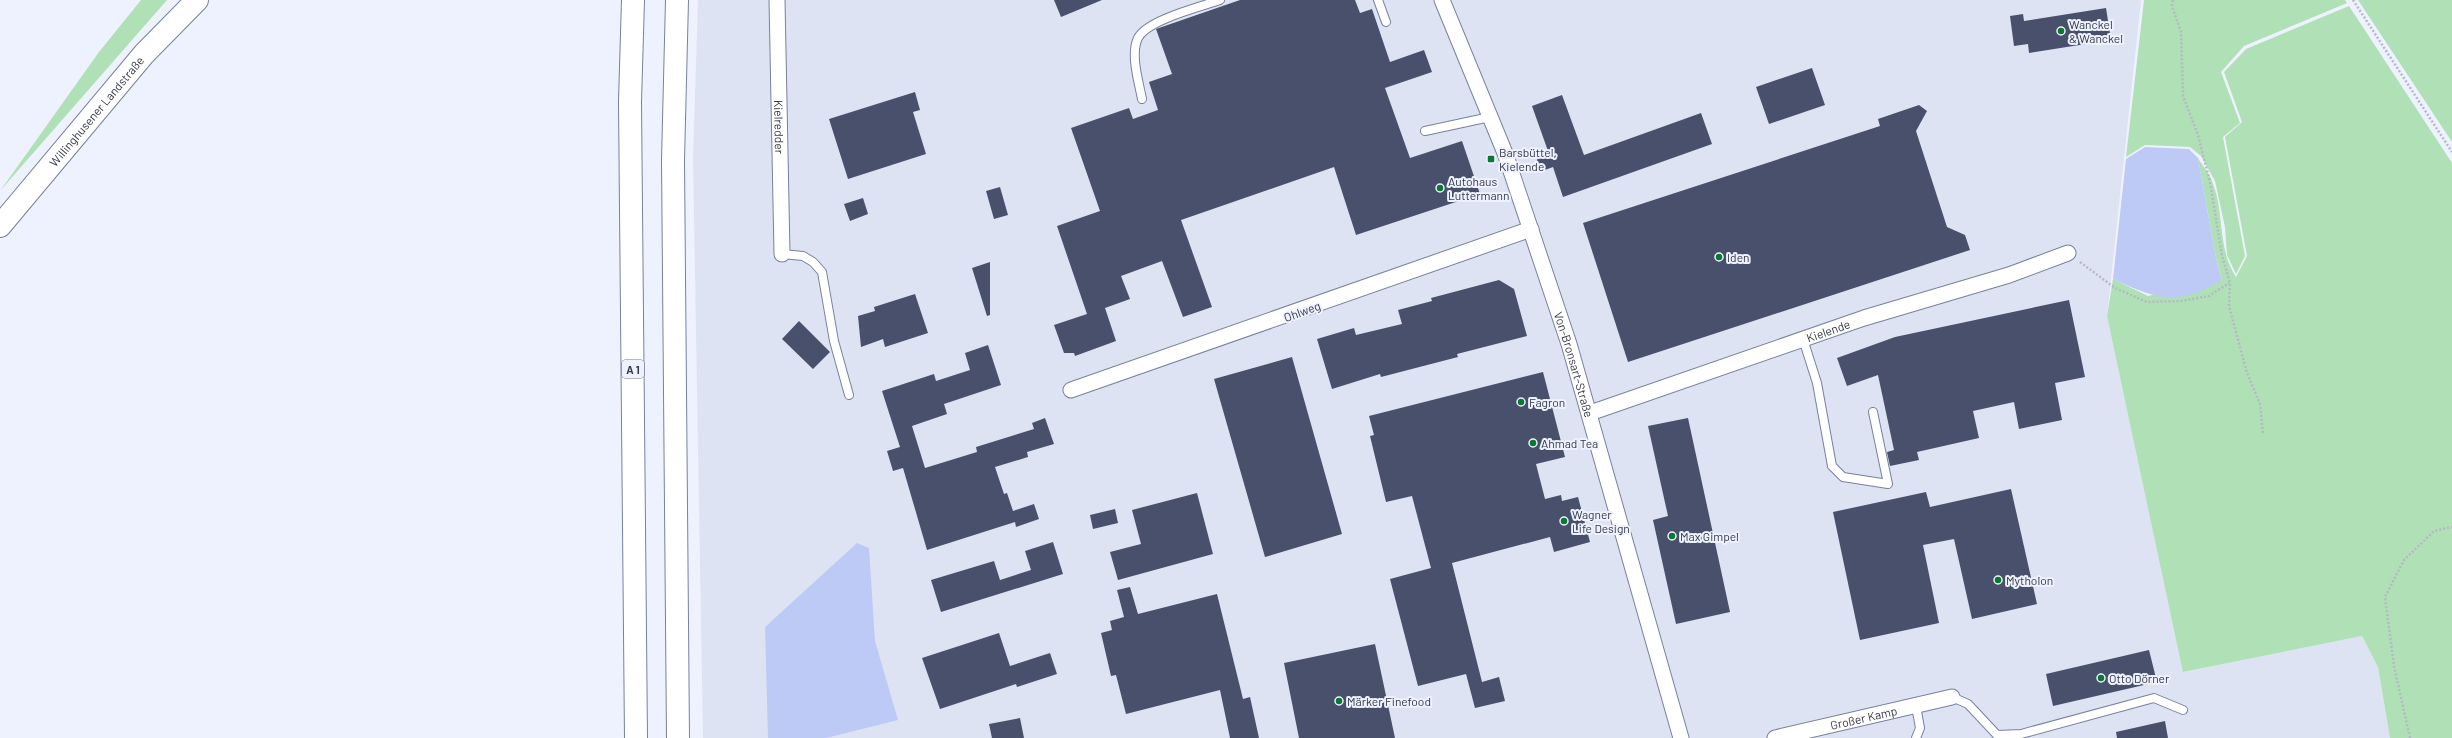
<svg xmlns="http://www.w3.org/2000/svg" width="2452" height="738" viewBox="0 0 2452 738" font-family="Barlow,sans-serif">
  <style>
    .built { fill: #dee3f3 }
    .green { fill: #b0e0b5 }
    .water { fill: #bdcaf5 }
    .building { fill: #48506b }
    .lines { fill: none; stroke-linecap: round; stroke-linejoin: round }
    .lane-casing { stroke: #78809e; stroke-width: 10 }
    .street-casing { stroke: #78809e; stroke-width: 17 }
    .secondary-casing { stroke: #78809e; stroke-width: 24 }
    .highway-casing { stroke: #78809e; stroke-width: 24 }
    .path { stroke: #b5b8c5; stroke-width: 2.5; stroke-dasharray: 2 2; stroke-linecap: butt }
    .lane { stroke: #fff; stroke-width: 8 }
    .street { stroke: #fff; stroke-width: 15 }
    .secondary { stroke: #fff; stroke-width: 22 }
    .highway { stroke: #fff; stroke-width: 22 }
    .poi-dot { fill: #08792e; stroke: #eef2ff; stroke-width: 1.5 }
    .labels { text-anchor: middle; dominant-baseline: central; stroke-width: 4; stroke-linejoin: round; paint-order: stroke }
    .shield { fill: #eef2ff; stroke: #6d707e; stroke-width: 1 }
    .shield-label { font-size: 11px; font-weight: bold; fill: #363946 }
    .poi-label { font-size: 12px; fill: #363946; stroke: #eef2ff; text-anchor: start }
    .street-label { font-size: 12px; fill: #363946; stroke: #eef2ff }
  </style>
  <rect width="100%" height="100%" fill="#eef2ff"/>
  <path class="built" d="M698 0H2141L2107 316 2184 672 2362 636 2378 667 2390 738H703L693 158Z"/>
  <path class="green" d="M141 0H167L0 191 99 52Z
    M2144 0H2345L2347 3 2244 46 2221 72 2240 123 2223 137 2245 256 2236 274 2227 255 2225 227 2215 181 2201 156 2190 147 2145 145 2126 157Z
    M2358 0H2452V142Z
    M2349 6 2452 163V738H2390L2378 667 2362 636 2183 672 2107 316 2113 279 2148 296 2222 280 2216 258 2198 158C2202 165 2209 173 2212 181 2225 212 2217 249 2236 277L2247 256 2225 137 2242 122 2224 72 2246 49Z"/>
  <path class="water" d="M2145 147 2189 149 2198 158 2216 258 2222 280C2178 307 2156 299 2113 279L2126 159Z
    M857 543 869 548 875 641 898 720 826 738H768L765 627Z"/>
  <path class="building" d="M1054 0H1102L1061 17Z
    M1240 0H1355L1360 13 1372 9 1390 62 1424 50 1432 72 1385 88 1410 158 1462 141 1480 194 1356 235 1334 167 1181 220 1212 307 1183 317 1162 261 1121 276 1130 299 1105 308 1116 341 1075 356 1074 353H1064L1054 325 1087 314 1057 226 1100 211 1071 128 1129 108 1133 119 1158 110 1149 82 1172 74 1156 29Z
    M2106 8 2111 40 2029 53 2028 44 2014 46 2010 16 2023 14 2024 21Z
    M1812 68 1825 105 1769 124 1756 87Z
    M915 92 920 110 913 112 926 154 848 179 829 119Z
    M1562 95 1584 155 1701 113 1712 144 1563 197 1553 167 1545 170 1540 167 1537 160 1540 154 1548 151 1532 106Z
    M1919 105 1927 111 1916 131 1947 227 1965 235 1970 250 1628 362 1583 223 1880 126 1878 119Z
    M1000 187 1008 215 994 219 986 191Z
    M863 198 868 214 850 221 844 204Z
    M990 262V315L987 316 972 268Z
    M1499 280 1514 289 1527 336 1457 354 1458 357 1381 377 1380 374 1332 389 1317 339 1354 328 1356 335 1402 324 1398 310 1432 301 1431 298Z
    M915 294 928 333 885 347 883 339 861 347 858 316 875 311 874 307Z
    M2069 300 2085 377 2055 383 2062 420 2019 429 2014 402 1973 411 1979 438 1917 452 1919 460 1890 466 1887 452 1894 450 1878 375 1847 386 1837 358 1895 337Z
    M799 321 830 352 813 369 782 339Z
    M988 345 1001 385 944 404 947 414 912 426 925 468 977 452 976 447 1034 429 1032 423 1045 418 1054 444 1027 452 1028 457 995 467 1004 494 1007 493 1013 511 1034 504 1039 519 1016 527 1015 522 927 550 903 468 893 471 887 451 900 447 882 391 934 374 936 381 970 370 965 353Z
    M1292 357 1342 534 1265 557 1214 379Z
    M1543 372 1565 457 1536 464 1545 499 1561 495 1562 501 1578 497 1590 542 1554 552 1550 537 1452 563 1482 682 1499 677 1505 701 1475 708 1466 674 1418 686 1390 579 1431 568 1412 496 1386 502 1370 436 1374 435 1369 416Z
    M1688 418 1730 612 1676 624 1653 520 1668 516 1648 426Z
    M2011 489 2037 604 1972 619 1954 539 1923 545 1939 623 1860 640 1833 512 1926 492 1930 507Z
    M1197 493 1213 554 1118 580 1110 552 1141 544 1132 510Z
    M1115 509 1118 523 1093 529 1090 515Z
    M1053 542 1063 574 941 612 931 580 994 561 1000 580 1031 570 1025 551Z
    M1130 587 1138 614 1217 594 1243 699 1250 697 1259 738H1230L1220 690 1126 714 1116 675 1111 676 1101 633 1112 630 1110 621 1124 617 1117 590Z
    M999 633 1010 666 1050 653 1057 674 1017 687 1016 684 940 709 922 658Z
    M1375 644 1395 738H1299L1284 663Z
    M2149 650 2157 682 2053 706 2046 674Z
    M1020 718 1024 738H992L989 724Z
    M2165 721 2168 738H2117L2116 732Z"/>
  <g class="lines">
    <g class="lane-casing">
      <path id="lane" d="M1378 0 1386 22
        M1142 99C1139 83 1130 54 1138 38 1147 20 1200 7 1220 0
        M1425 131 1490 117
        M782 254 803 256 813 262 822 272 834 341 849 395
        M1803 339 1817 383 1832 466 1843 477 1888 484 1873 412
        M1952 697 1968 704 1997 735 2021 734 2154 698 2183 710
        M1916 706 1920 728 1916 738"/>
    </g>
    <g class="street-casing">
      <g id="street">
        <path id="s1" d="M777 0 782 254"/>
        <path id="s2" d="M1442 0 1505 153 1569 344 1681 738"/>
        <path d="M1071 390 1531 229"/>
        <path id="s3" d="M1590 413 1864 318 2009 275 2068 253"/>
        <path id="s4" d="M1775 738 1952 697"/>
      </g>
    </g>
    <g class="secondary-casing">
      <g id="secondary">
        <path id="s5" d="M0 226 144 54 197 0"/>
      </g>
    </g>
    <g class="highway-casing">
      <path id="highway" d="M633 0 630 102 636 738
        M677 0 673 160 678 738"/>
    </g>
    <path class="path" d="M2173 0 2172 6 2181 32 2183 96 2198 135 2210 182 2222 256 2230 283 2229 306 2247 373 2260 404 2263 434
      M2353 0 2452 152
      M2080 262 2115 288 2147 302 2181 301 2209 296 2229 283
      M2410 738 2394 666 2385 597 2404 560 2434 531 2452 527"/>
    <use href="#lane" class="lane"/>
    <use href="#street" class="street"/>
    <use href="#secondary" class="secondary"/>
    <use href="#highway" class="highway"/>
  </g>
  <g class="poi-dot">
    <circle cx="2061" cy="31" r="4"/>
    <rect x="1487" y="155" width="8" height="8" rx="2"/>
    <circle cx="1440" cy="188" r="4"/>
    <circle cx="1719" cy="257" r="4"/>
    <circle cx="1521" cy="402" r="4"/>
    <circle cx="1533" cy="443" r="4"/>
    <circle cx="1564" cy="521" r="4"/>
    <circle cx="1672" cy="536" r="4"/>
    <circle cx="1998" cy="580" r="4"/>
    <circle cx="2101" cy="678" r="4"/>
    <circle cx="1339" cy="701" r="4"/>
  </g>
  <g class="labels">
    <rect class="shield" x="622" y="360" width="22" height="18" rx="3"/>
    <g class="shield-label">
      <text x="633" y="369">A 1</text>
    </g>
    <g class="poi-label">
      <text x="2069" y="24">Wanckel<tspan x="2069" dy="14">&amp; Wanckel</tspan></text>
      <text x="1499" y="152">Barsbüttel,<tspan x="1499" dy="14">Kielende</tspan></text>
      <text x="1448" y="181">Autohaus<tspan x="1448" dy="14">Luttermann</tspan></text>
      <text x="1727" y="257">Iden</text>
      <text x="1529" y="402">Fagron</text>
      <text x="1541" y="443">Ahmad Tea</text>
      <text x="1572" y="514">Wagner<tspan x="1572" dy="14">Life Design</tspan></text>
      <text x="1680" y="536">Max Gimpel</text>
      <text x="2006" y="580">Mytholon</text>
      <text x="2109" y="678">Otto Dörner</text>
      <text x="1347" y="701">Märker Finefood</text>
    </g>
    <g class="street-label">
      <text stroke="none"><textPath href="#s5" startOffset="150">Willinghusener Landstraße</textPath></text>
      <text stroke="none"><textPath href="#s1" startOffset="127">Kielredder</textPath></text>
      <text transform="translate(1302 311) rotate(-20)">Ohlweg</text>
      <text stroke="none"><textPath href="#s3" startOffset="252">Kielende</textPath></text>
      <text stroke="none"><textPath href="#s2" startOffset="388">Von-Bronsart-Straße</textPath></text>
      <text stroke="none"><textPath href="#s4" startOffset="91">Großer Kamp</textPath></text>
    </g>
  </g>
</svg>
